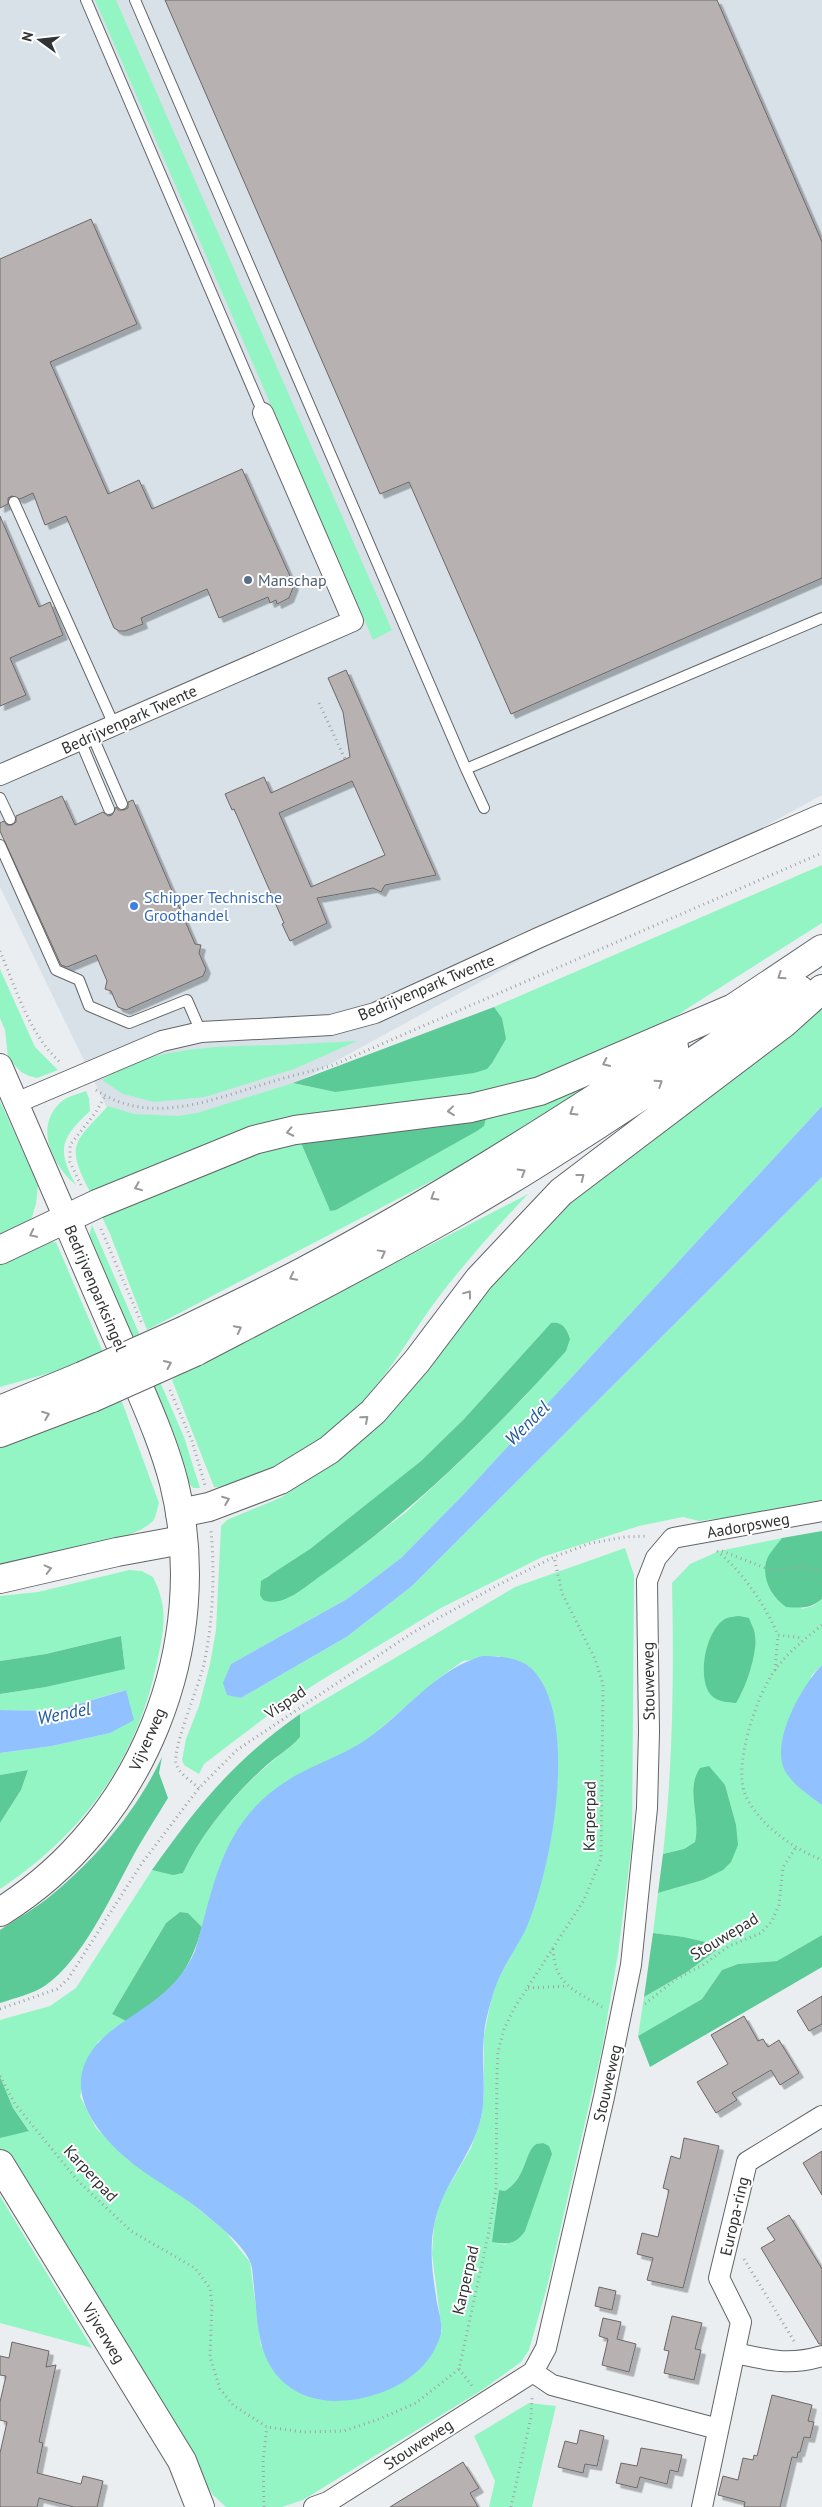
<svg xmlns="http://www.w3.org/2000/svg" width="822" height="2507" viewBox="0 0 822 2507" font-family="'PT Sans',sans-serif">
  <style>
    .built { fill: #d8e1e8 }
    .green { fill: #94f5c4; fill-rule: evenodd }
    .forest { fill: #5bca96 }
    .water { fill: #91c2ff }
    .building { fill: #b7b2b1; stroke: #6c6867; fill-rule: evenodd; filter: url(#shadow) }
    .lines { fill: none; stroke-linecap: round; stroke-linejoin: round }
    .service-casing { stroke: #626567; stroke-width: 12 }
    .minor-casing { stroke: #626567; stroke-width: 22 }
    .tertiary-casing { stroke: #626567; stroke-width: 26 }
    .secondary-casing { stroke: #626567; stroke-width: 30 }
    .trunk-casing { stroke: #626567; stroke-width: 30 }
    .path { stroke: #a1a3a5; stroke-width: 3; stroke-dasharray: 1 4; stroke-linecap: butt }
    .service { stroke: #fff; stroke-width: 10 }
    .minor { stroke: #fff; stroke-width: 20 }
    .tertiary { stroke: #fff; stroke-width: 24 }
    .secondary { stroke: #fff; stroke-width: 28 }
    .trunk { stroke: #fff; stroke-width: 28 }
    .trunk-bridge-casing { stroke: #626567; stroke-width: 30; stroke-linecap: butt }
    .trunk-bridge { stroke: #fff; stroke-width: 28 }
    .oneway { stroke: #989899 }
    .service-dot { fill: #5c6f8a; stroke: #fff; stroke-width: 2 }
    .shop-dot { fill: #3f7fe0; stroke: #fff; stroke-width: 2 }
    .labels { text-anchor: middle; dominant-baseline: central; stroke-width: 4; stroke-linejoin: round; paint-order: stroke }
    .service-label { font-size: 16px; fill: #4e5e75; stroke: #fff; text-anchor: start }
    .street-label { font-size: 16px; fill: #313233; stroke: #fff }
    .shop-label { font-size: 16px; fill: #366cbe; stroke: #fff; text-anchor: start }
    .water-label { font-size: 18px; font-style: italic; fill: #1c579b; stroke: #fff }
  </style>
  <defs>
    <filter id="shadow"><feDropShadow dx="4.5" dy="4.5" stdDeviation="0" flood-color="#0004"/></filter>
  </defs>
  <rect width="100%" height="100%" fill="#ebeef1"/>
  <path class="built" d="M0 0H822V795L137 1170 0 887Z"/>
  <path class="green" d="M95 0H116L392 630 373 640Z
    M822 865V923L688 1008 651 1034 515 1090 341 1117 107 1194 90 1192C65 1144 74 1143 108 1106L134 1114 178 1116 197 1113 293 1083 335 1092 502 1018 494 1007Z
    M0 969 35 1047 58 1070 37 1078 29 1076 21 1072 8 1058 5 1030 0 1018Z
    M822 992V1106L463 1495 401 1558 347 1599 231 1664 227 1694 241 1698 348 1636 412 1586 822 1177V1500L745 1515 699 1521 683 1517 639 1526 542 1557 441 1608 320 1681 275 1710 204 1764 199 1774 184 1765 182 1760 186 1739 199 1706 210 1664 216 1630 221 1526 227 1520 282 1497 335 1460 518 1242ZM551 1323 527 1394 469 1453 405 1513 348 1556 289 1597 265 1577 277 1572 310 1549 421 1461 464 1419Z
    M357 1041 294 1069 205 1097 154 1102 123 1094 102 1080C152 1045 223 1046 281 1045 306 1044 332 1042 357 1041Z
    M665 1045 499 1146 147 1330 110 1234 101 1215 298 1136 329 1208 336 1210 487 1114Z
    M86 1091 89 1098 90 1111C61 1138 56 1149 76 1185 53 1166 33 1127 61 1102 67 1096 79 1094 86 1091Z
    M0 1101 38 1185 36 1204 32 1217 23 1230 0 1239Z
    M528 1194C497 1227 466 1261 438 1298 413 1331 393 1368 365 1399 337 1430 257 1493 214 1487L172 1380 188 1368 311 1307Z
    M92 1225 184 1437 200 1488H193L184 1478 88 1241Z
    M56 1242 103 1352 71 1367 0 1387V1265L41 1243Z
    M121 1399 159 1503C157 1509 156 1517 153 1521 132 1543 32 1561 0 1569V1446L86 1415Z
    M782 1538 766 1561 802 1609 813 1606 822 1599V1665L811 1676 802 1789 822 1805V1935L777 1961 738 1964 722 1970 702 1999 638 2036 644 1997 687 1972 721 1947 684 1937 653 1933 658 1893 703 1880 693 1785 697 1831 695 1842 684 1849 663 1854C673 1763 674 1674 672 1583L690 1564 719 1551ZM714 1630 754 1653 741 1695 704 1664 708 1644Z
    M625 1548 634 1575 632 1843 618 1954 602 2049 547 2287 529 2350 521 2362 482 2390 303 2500 282 2507H226L213 2495 201 2476 0 2150V2138L29 2130 13 2108 0 2077V2020L50 2006 76 1988 152 1870 183 1873C202 1832 234 1794 268 1765 278 1755 291 1748 300 1737V1714L515 1587ZM498 1656 530 1667 551 1836 525 1930 495 1985 489 2010 484 2036V2095L481 2119 471 2148 440 2201 434 2225 432 2254 442 2332 261 2346 250 2262 225 2231 180 2194 127 2159 96 2128 80 2096 98 2042 126 2021 112 2014 166 1923 180 1912 188 1913 202 1927 213 1888 286 1781 360 1746 439 1678 463 1661ZM548 2164 539 2185 506 2245 493 2242 499 2190 505 2191 512 2187 524 2169Z
    M129 1570 142 1571 153 1577C169 1609 164 1629 157 1662 137 1760 83 1834 0 1889V1823L21 1790 28 1770 0 1775V1753L52 1746 110 1733 125 1690 55 1711 0 1710V1694L46 1687 125 1668 121 1636 46 1654 0 1661V1596L38 1592Z
    M0 2196 92 2348 0 2323Z
    M529 2403 556 2406 532 2507H489L495 2481 474 2436Z"/>
  <path class="forest" d="M494 1007 502 1018 506 1039 492 1063 487 1069 474 1073 335 1092 293 1083Z
    M487 1114 484 1126 477 1131 336 1210 330 1211 329 1208 298 1136Z
    M551 1323C562 1321 567 1329 570 1339L566 1351C493 1432 416 1509 326 1572 309 1583 284 1609 263 1600L260 1595 261 1581 310 1549 421 1461 464 1419Z
    M822 1531V1599C810 1609 801 1608 786 1607 772 1597 762 1580 766 1562 768 1554 777 1545 782 1538Z
    M739 1616 749 1618C751 1624 755 1630 755 1636 758 1652 745 1690 736 1703 727 1702 717 1702 711 1695 696 1678 706 1627 727 1618 731 1617 736 1616 739 1616Z
    M121 1636 125 1669 46 1687 0 1694V1661L46 1654Z
    M300 1714V1737C291 1748 278 1755 268 1764 234 1794 202 1832 183 1873L173 1875 152 1870C198 1805 234 1760 300 1714Z
    M162 1757 159 1773 168 1798C156 1818 142 1839 131 1860 111 1897 81 1961 46 1985 33 1994 15 1998 0 2003V1930C16 1919 33 1910 48 1898 95 1860 136 1812 162 1757Z
    M709 1766 725 1785 736 1825 738 1845 731 1862 723 1870 703 1880 658 1893 663 1854 684 1849 695 1842C701 1817 685 1790 700 1768Z
    M28 1770 21 1790 0 1823V1775Z
    M180 1912 188 1913 202 1927C188 1979 169 1992 126 2021L112 2014 166 1923Z
    M653 1933 684 1937 722 1946 687 1972 644 1997Z
    M822 1935V1967L650 2067 638 2036 702 1999 722 1970 738 1964 777 1961Z
    M0 2077 13 2108 29 2131 0 2138Z
    M543 2143 549 2146 552 2154 525 2231C516 2244 508 2245 492 2242L499 2190 505 2191C526 2179 525 2152 535 2145 537 2143 540 2144 543 2143Z"/>
  <path class="water" d="M822 1106V1177L412 1586 348 1636 241 1698 227 1695 223 1683 231 1664 347 1599 401 1558 463 1495Z
    M482 1656C498 1656 520 1657 532 1669 581 1718 551 1874 525 1931 515 1951 501 1969 494 1991 490 2005 485 2021 484 2035 481 2063 487 2091 481 2118 472 2156 443 2184 435 2221 429 2245 432 2272 436 2296 437 2307 443 2322 441 2333 440 2339 435 2349 432 2354 412 2386 370 2401 334 2401 320 2401 302 2396 291 2388 257 2365 258 2325 254 2287 253 2280 253 2271 251 2264 245 2245 215 2223 200 2210 176 2191 148 2177 126 2158 80 2118 58 2070 115 2028 148 2004 177 1991 195 1951 215 1883 221 1824 285 1782 314 1763 348 1755 375 1733 410 1706 438 1669 482 1656Z
    M822 1665V1805C810 1796 796 1787 787 1774 767 1746 802 1685 822 1665Z
    M126 1690 134 1720 110 1733 52 1746 0 1753V1710L55 1711Z"/>
  <path class="building" d="M165 0H717L822 242V578L511 714 409 482 380 494Z
    M91 219 137 324 50 362 108 494 139 480 152 509 242 469 294 585 289 598 277 604 276 600 270 603 268 597 219 618 207 589 141 618 143 624 125 631H119L114 628 66 516 45 525 33 493 20 499 12 496 8 498V504L0 508V259Z
    M0 516 39 607 50 602 63 635 10 658 26 695 0 706Z
    M346 670 436 875 385 885 381 892 373 888 317 898 327 923 290 941 282 924 284 923 234 809 232 810 225 794 264 777 271 793 350 757 343 712 328 678ZM352 781 385 855 311 887 279 813Z
    M62 796 75 825 103 812 108 816 112 815 116 807 118 810H124L128 808V802L133 800 195 944 201 945 199 953 206 969 203 976 126 1010 118 1007 111 991 105 989 107 981 96 955 67 967 61 965 0 831V823L4 821 7 825H12L16 822V816Z
    M822 1996V2024L809 2031 797 2011Z
    M744 2016 758 2041 763 2039 768 2047 779 2040 799 2073 780 2085 771 2070 732 2093 737 2100 716 2113 697 2082 728 2064 711 2035Z
    M684 2138 719 2146 683 2288 647 2280 653 2258 637 2254 642 2233 658 2237 669 2190 663 2188 671 2156 680 2159Z
    M822 2151V2195L803 2163Z
    M789 2215 822 2269V2344H819L761 2248 775 2240 767 2228Z
    M599 2287 616 2291 612 2310 595 2306Z
    M672 2316 702 2323 695 2349 701 2350 694 2380 664 2373 669 2351 664 2350Z
    M603 2318 621 2322 617 2339 636 2344 629 2372 602 2365 608 2339 599 2336Z
    M12 2342 49 2351 46 2367 56 2365 39 2442 43 2443 37 2473 81 2484 83 2476 103 2481 97 2507H74L39 2498 37 2507H0V2453L7 2422 0 2420V2402L6 2376 0 2375V2356L9 2358Z
    M772 2395 812 2405 808 2421 814 2422 810 2438 804 2437 800 2452H798L797 2458 792 2457 780 2507H744L745 2502 718 2495 723 2476 738 2480 743 2458 753 2460 754 2455 757 2456Z
    M580 2430 604 2436 597 2466 585 2464 583 2473 558 2467 565 2441 577 2444Z
    M641 2448 682 2455 678 2472 670 2470 667 2484 640 2477 637 2488 616 2483 621 2463 637 2466Z
    M463 2462 479 2488 470 2493 478 2507H390Z"/>
  <g class="lines">
    <g class="service-casing">
      <path id="service" d="M86 0 263 413
        M135 0 466 769 822 618
        M14 502 114 725
        M92 735 122 804
        M80 740 109 809
        M466 769 484 808
        M0 798 10 819
        M0 845 56 970 79 980 89 1006 129 1023 187 1000 201 1032"/>
    </g>
    <g class="minor-casing">
      <path id="minor" d="M0 775 353 621 263 413
        M16 1103 162 1041 201 1032 331 1025 375 1013 538 938 822 814
        M735 2353C768 2360 788 2366 822 2356
        M533 2372 552 2385 718 2429
        M314 2507 328 2502 533 2372 546 2348 604 2097 631 1965 647 1808 649 1732 647 1581 656 1558 673 1538 822 1511
        M702 2507 741 2322 719 2278 747 2162 822 2116"/>
    </g>
    <g class="tertiary-casing">
      <path id="tertiary" d="M0 1066 66 1218"/>
    </g>
    <g class="secondary-casing">
      <path id="secondary" d="M0 1912C142 1824 214 1645 174 1483 163 1440 144 1400 127 1359 106 1312 86 1265 66 1218
        M0 2164 182 2461 200 2507"/>
    </g>
    <g class="trunk-casing">
      <path id="trunk" d="M717 1019 822 949
        M0 1250 97 1204 254 1140 295 1130 471 1108 540 1091 731 1009
        M185 1330C226 1310 267 1291 308 1269 434 1202 555 1125 674 1047
        M195 1352C283 1306 371 1261 458 1211 575 1143 687 1065 800 990
        M0 1410 82 1376
        M0 1433 92 1398
        M180 1513 209 1507 280 1480 329 1450 373 1412 417 1361 479 1279 561 1192 784 1023 822 989
        M0 1579 117 1552 182 1540"/>
    </g>
    <path class="path" d="M319 703 345 759
      M0 951C16 989 30 1036 61 1063
      M96 1090C148 1125 205 1102 258 1086 282 1078 307 1072 331 1066L822 853
      M81 1185 70 1162V1145L96 1112 105 1096
      M101 1229 142 1324
      M170 1390 192 1441 205 1485
      M717 1551C743 1572 765 1605 778 1635L803 1638
      M722 1551 773 1571 802 1567 822 1571
      M822 1625C805 1639 788 1652 775 1670 757 1695 733 1764 745 1794 758 1824 792 1848 822 1860
      M775 1670 778 1635
      M199 1788C191 1781 179 1774 176 1763 173 1746 199 1686 204 1664 213 1621 215 1574 211 1531
      M553 1949C555 1985 574 1990 602 2007
      M528 1988 567 1986
      M645 2004 676 1979 703 1965 729 1946 761 1933 772 1921 779 1905 783 1867 797 1846
      M0 2009 57 1989 68 1979 142 1863 199 1788 237 1750 412 1633 496 1586 554 1557 591 1543 625 1537 648 1536
      M0 2076 15 2104 78 2181 131 2231 195 2268 210 2288 212 2304 210 2357 220 2389 233 2405 267 2427 303 2432 344 2431 379 2419 416 2403 459 2369 488 2236 496 2189 497 2074 498 2052 504 2029 515 2007 584 1900 601 1859 603 1684 595 1659 562 1593 554 1557
      M744 2259 794 2341
      M459 2369 472 2386
      M264 2507 263 2460 267 2427
      M511 2507 531 2417 532 2397"/>
    <use href="#service" class="service"/>
    <use href="#minor" class="minor"/>
    <use href="#tertiary" class="tertiary"/>
    <use href="#secondary" class="secondary"/>
    <use href="#trunk" class="trunk"/>
    <g class="trunk-bridge-casing">
      <path id="trunk-bridge" d="M82 1376 185 1330
        M92 1398 195 1352"/>
    </g>
    <use href="#trunk-bridge" class="trunk-bridge"/>
  </g>
  <defs><path id="oneway-chevron" d="M-2-3.5L2.5 0L-2 3.5" fill="none" stroke-width="1.6" stroke-linecap="round" stroke-linejoin="round" transform="scale(1.25)"/></defs>
  <g class="oneway">
    <use href="#oneway-chevron" transform="translate(781 976) rotate(146)"/>
    <use href="#oneway-chevron" transform="translate(606 1063) rotate(155)"/>
    <use href="#oneway-chevron" transform="translate(659 1083) rotate(-33)"/>
    <use href="#oneway-chevron" transform="translate(451 1111) rotate(174)"/>
    <use href="#oneway-chevron" transform="translate(573 1112) rotate(148)"/>
    <use href="#oneway-chevron" transform="translate(290 1132) rotate(168)"/>
    <use href="#oneway-chevron" transform="translate(522 1172) rotate(-31)"/>
    <use href="#oneway-chevron" transform="translate(581 1177) rotate(-38)"/>
    <use href="#oneway-chevron" transform="translate(138 1187) rotate(158)"/>
    <use href="#oneway-chevron" transform="translate(434 1197) rotate(149)"/>
    <use href="#oneway-chevron" transform="translate(33 1234) rotate(154)"/>
    <use href="#oneway-chevron" transform="translate(382 1253) rotate(-29)"/>
    <use href="#oneway-chevron" transform="translate(293 1277) rotate(153)"/>
    <use href="#oneway-chevron" transform="translate(468 1294) rotate(-53)"/>
    <use href="#oneway-chevron" transform="translate(238 1329) rotate(-27)"/>
    <use href="#oneway-chevron" transform="translate(168 1364) rotate(-24)"/>
    <use href="#oneway-chevron" transform="translate(46 1415) rotate(-21)"/>
    <use href="#oneway-chevron" transform="translate(365 1419) rotate(-41)"/>
    <use href="#oneway-chevron" transform="translate(226 1500) rotate(-21)"/>
    <use href="#oneway-chevron" transform="translate(48 1569) rotate(-14)"/>
  </g>
  <circle class="service-dot" cx="248" cy="580" r="5"/>
  <circle class="shop-dot" cx="134" cy="906" r="5"/>
  <g class="labels">
    <g class="service-label">
      <text x="258" y="580">Manschap</text>
    </g>
    <g class="street-label">
      <text transform="translate(129 719) rotate(-24)">Bedrijvenpark Twente</text>
      <text transform="translate(426 987) rotate(-23)">Bedrijvenpark Twente</text>
      <text transform="translate(96 1288) rotate(67)">Bedrijvenparksingel</text>
      <text transform="translate(748 1525) rotate(-10)">Aadorpsweg</text>
      <text transform="translate(648 1681) rotate(-91)">Stouweweg</text>
      <text transform="translate(285 1702) rotate(-34)">Vispad</text>
      <text transform="translate(147 1739) rotate(-66)">Vijverweg</text>
      <text transform="translate(589 1816) rotate(-89)">Karperpad</text>
      <text transform="translate(724 1936) rotate(-31)">Stouwepad</text>
      <text transform="translate(607 2083) rotate(-77)">Stouweweg</text>
      <text transform="translate(91 2173) rotate(47)">Karperpad</text>
      <text transform="translate(734 2216) rotate(-77)">Europa-ring</text>
      <text transform="translate(465 2280) rotate(-77)">Karperpad</text>
      <text transform="translate(104 2333) rotate(59)">Vijverweg</text>
      <text transform="translate(418 2444) rotate(-33)">Stouweweg</text>
    </g>
    <g class="shop-label">
      <text x="144" y="897">Schipper Technische<tspan x="144" dy="18">Groothandel</tspan></text>
    </g>
    <g class="water-label">
      <text transform="translate(527 1423) rotate(-45)">Wendel</text>
      <text transform="translate(64 1713) rotate(-11)">Wendel</text>
    </g>
  </g>
  <g transform="translate(40 40) rotate(285)" stroke="#ffffff" stroke-width="4" paint-order="stroke">
  <path d="M0-4L9 19L0 12L-9 19Z" fill="#313233"/>
  <text y="-8" font-size="14" font-weight="bold" text-anchor="middle" fill="#313233">N</text>
  </g>
</svg>
